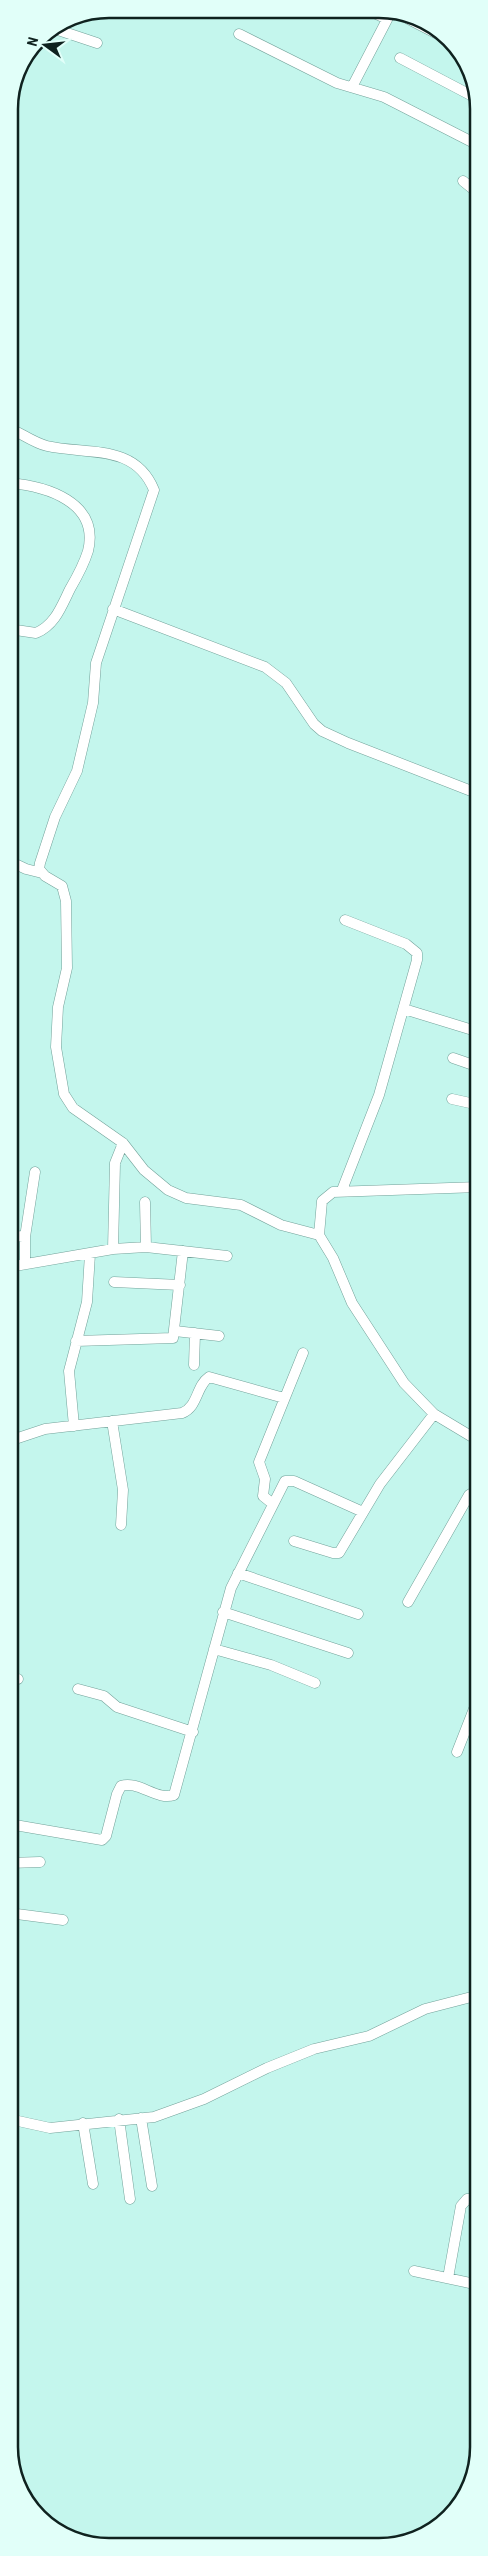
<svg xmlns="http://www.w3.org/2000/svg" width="488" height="2556" viewBox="0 0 488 2556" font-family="'Roboto Condensed',sans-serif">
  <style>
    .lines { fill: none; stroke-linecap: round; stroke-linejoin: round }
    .street-casing { stroke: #73a29a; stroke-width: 11 }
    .street { stroke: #fff; stroke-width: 10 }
    .rim { fill: none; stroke: #0f221f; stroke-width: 2.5 }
  </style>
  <rect width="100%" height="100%" fill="#c4f6ed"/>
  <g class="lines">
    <g class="street-casing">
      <path id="street" d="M372 12 387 19
        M395 12 455 43
        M52 28 97 43
        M239 34 337 83 384 97 478 145
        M400 58 478 99
        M352 87 391 12
        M463 181 478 193
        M9 428C21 433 34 443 47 446 87 455 135 443 154 490L96 663 93 703 77 771 55 817 40 863 39 869 45 876 62 886 66 901 67 968 58 1007 56 1047 64 1094 73 1108 123 1143 144 1170 168 1190 186 1198 241 1205 281 1225 319 1235 333 1258 352 1303 404 1383 434 1414 479 1441
        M9 483C46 486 100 502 88 551 84 564 77 577 70 589 61 607 55 625 36 633L9 629
        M113 609 265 667 286 683 314 724 322 731 348 743 479 794
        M9 861 26 869 42 873
        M404 1009 479 1032
        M453 1058 479 1067
        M452 1099 479 1105
        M342 1190 379 1095 417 960V953L406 944 345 920
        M145 1202 146 1247
        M9 1235 25 1237
        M319 1235 322 1201 333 1192 479 1187
        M113 1249 146 1247 227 1256
        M25 1264V1237L35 1172
        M9 1267 113 1249 115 1163 123 1143
        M114 1282 180 1285
        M175 1331 219 1336
        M76 1341 173 1338 183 1251
        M194 1365 195 1333
        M112 1421 123 1490 121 1525
        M74 1426 69 1371 87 1302 90 1254
        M9 1441 45 1429 182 1413C198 1407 196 1386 209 1377L284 1398
        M273 1504 263 1496 265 1479 259 1462 303 1353
        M294 1541 333 1553H339L380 1484 434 1414
        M238 1573 358 1614
        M408 1602 469 1495 474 1492 479 1494
        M223 1612 348 1653
        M214 1649 271 1665 315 1683
        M9 1679H18
        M78 1689 104 1696 117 1707 193 1732
        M467 1728 479 1732
        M457 1752 479 1696
        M9 1824 102 1840 106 1836 117 1794 121 1786C138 1780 157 1801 174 1795L231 1588 285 1481H294L363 1512
        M9 1863 40 1862
        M9 1898 11 1863
        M9 1913 63 1920
        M141 2118 152 2186
        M9 2119 50 2128 154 2117 204 2099 267 2068 314 2049 369 2036 425 2009 479 1995
        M119 2119 130 2199
        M83 2123 93 2184
        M414 2271 479 2285
        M448 2278 461 2206 467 2199 479 2198"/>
    </g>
    <use href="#street" class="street"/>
  </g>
  <path d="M0 0H488V2556H0ZM109 18H379A91 91 0 0 1 470 109V2447A91 91 0 0 1 379 2538H109A91 91 0 0 1 18 2447V109A91 91 0 0 1 109 18Z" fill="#e1fff9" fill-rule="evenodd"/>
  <path class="rim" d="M109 18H379A91 91 0 0 1 470 109V2447A91 91 0 0 1 379 2538H109A91 91 0 0 1 18 2447V109A91 91 0 0 1 109 18Z"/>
  <g transform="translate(45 45) rotate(285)" stroke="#e1fff9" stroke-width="4" paint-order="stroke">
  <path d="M0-4L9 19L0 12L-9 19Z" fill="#0f221f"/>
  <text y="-8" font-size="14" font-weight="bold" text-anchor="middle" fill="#0f221f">N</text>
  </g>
</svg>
